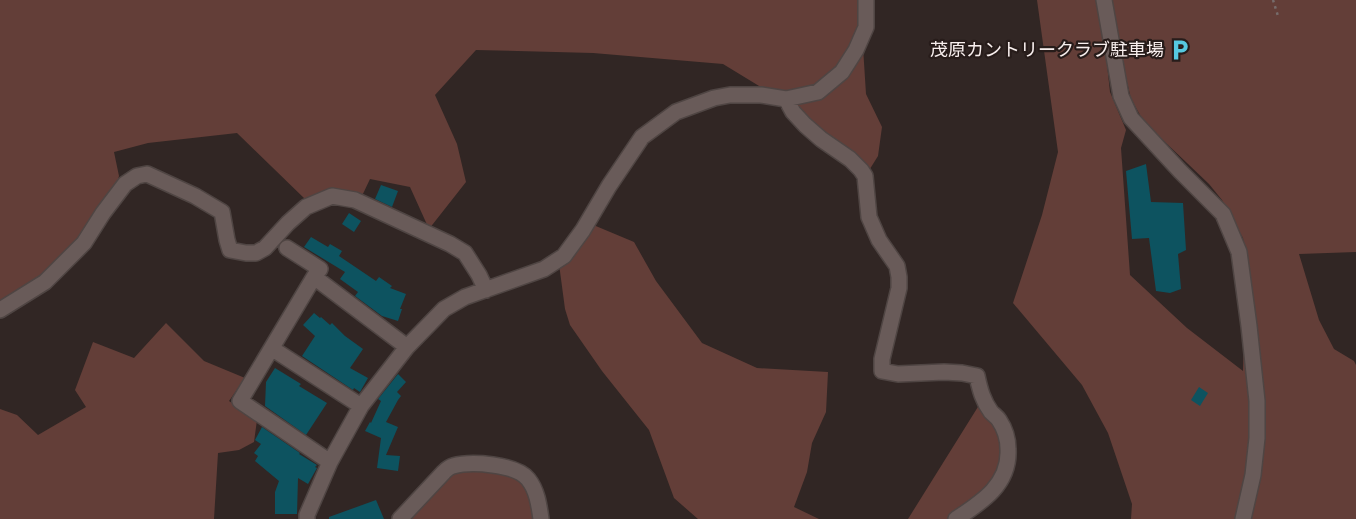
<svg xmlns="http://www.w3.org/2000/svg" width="1356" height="519" viewBox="0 0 1356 519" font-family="'Sofia Sans Condensed','Noto Sans JP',sans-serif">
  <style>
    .green { fill: #633e38 }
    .building { fill: #0d5360 }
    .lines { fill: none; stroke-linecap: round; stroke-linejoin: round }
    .minor-casing { stroke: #4f4543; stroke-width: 18 }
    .path { stroke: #776c6b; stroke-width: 2.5; stroke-dasharray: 2.5 4; stroke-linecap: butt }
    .minor { stroke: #695b59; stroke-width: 15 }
    .labels { text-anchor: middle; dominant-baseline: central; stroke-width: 4.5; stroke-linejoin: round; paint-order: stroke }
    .poi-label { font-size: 18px; fill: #f8efee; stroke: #271c1a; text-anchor: end }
  </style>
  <rect width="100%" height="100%" fill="#312624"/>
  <path class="green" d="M0 0H860L866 94 882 127 878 156 868 172 795 108 723 64 593 53 476 50 435 95 457 144 466 182 429 229 410 187 370 179 361 198 306 200 237 133 148 143 114 152 119 176 116 187 82 238 49 274 0 307Z
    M1037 0H1100L1110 92 1126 130 1121 148 1130 275 1187 328 1243 371 1246 257 1243 238 1222 200 1209 184 1144 122 1131 99 1108 0H1356V252L1299 254 1319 320 1334 349 1354 361 1356 365V519H1131L1132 504 1108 433 1082 385 1013 303 1042 215 1058 152Z
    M591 224 634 242 656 281 702 343 757 368 828 372 826 412 812 443 807 472 794 507 819 519H698L674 498 649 430 602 371 570 325 565 309 559 264Z
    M166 323 204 361 245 378 229 401 257 420 254 442 239 450 218 453 214 519H0V409L17 415 38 435 86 407 75 390 93 342 134 358Z
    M981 402 1004 438 1002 473 950 519H908Z
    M475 467 521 475 539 519H404L446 474Z"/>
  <path class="building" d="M1146 164 1151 202 1183 203 1186 250 1178 254 1181 289 1170 293 1156 291 1149 238 1132 239 1126 171Z
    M381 185 398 191 392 207 375 199Z
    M349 213 361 221 354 232 342 224Z
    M311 237 328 247 330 244 342 251 339 256 376 281 379 277 392 286 390 288 406 294 400 309H402L398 321 382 316 355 296 358 292 340 279 345 272 304 247Z
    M314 313 320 318 321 317 330 325 332 323 345 336 363 349 350 368 368 378 360 392 354 388 353 390 302 356 315 336 303 325Z
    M275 368 301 384 299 386 327 403 306 435 265 406 266 382Z
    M398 374 406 382 397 392 401 396 398 400 386 422 398 427 386 455 400 456 398 471 377 468 381 438 365 431 370 422 371 423 381 401 378 399Z
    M1199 387 1208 393 1200 406 1191 400Z
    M262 427 300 453 299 454 317 465 315 467 317 468 308 484 298 478 297 514H275V492L279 481 255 461 258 456 254 453 261 444 255 440Z
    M376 500 384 519H329V517Z"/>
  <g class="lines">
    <g class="minor-casing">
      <path id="minor" d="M1104 0 1121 96 1131 118 1180 171 1223 214 1239 252 1249 326 1257 401V438L1253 475 1243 519
        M786 99 793 112 805 125 821 139 850 159 861 170 865 176 869 217 879 240 897 266 899 277V288L882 359V371L898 374 944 372 962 373 977 376C980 390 983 401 991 412 994 415 997 417 999 420 1005 429 1008 439 1008 449 1010 484 982 502 956 519
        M287 248 320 269 314 277
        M0 310 45 282 84 243 103 213 125 184 137 176 147 174 195 196 222 212 227 240 230 250 246 253H256L265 248 288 223 306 207 332 196 355 200 450 244 465 253 479 275 486 290
        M279 353 361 406
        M330 462 240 401 314 277 407 347
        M307 519V515L330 462 361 406 407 347 444 309 465 297 544 269 564 256 583 230 609 186 642 137 676 112 714 98 730 95H761L786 99 818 92 842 72 856 50 866 27V0
        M400 519 444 472C447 469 449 467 453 466 471 461 516 464 528 479 537 490 539 505 541 519"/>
    </g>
    <path class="path" d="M1273 0 1278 16"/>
    <use href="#minor" class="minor"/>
  </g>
  <defs>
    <g id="parking-bare" transform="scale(1.725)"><path d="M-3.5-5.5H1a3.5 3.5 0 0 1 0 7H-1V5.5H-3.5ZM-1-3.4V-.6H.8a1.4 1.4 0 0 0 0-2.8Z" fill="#56c9e1" stroke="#271c1a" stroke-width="2.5" paint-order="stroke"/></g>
  </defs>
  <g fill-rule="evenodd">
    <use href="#parking-bare" x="1180" y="50"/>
  </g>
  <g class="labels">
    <g class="poi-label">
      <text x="1164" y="50">茂原カントリークラブ駐車場</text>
    </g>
  </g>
</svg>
